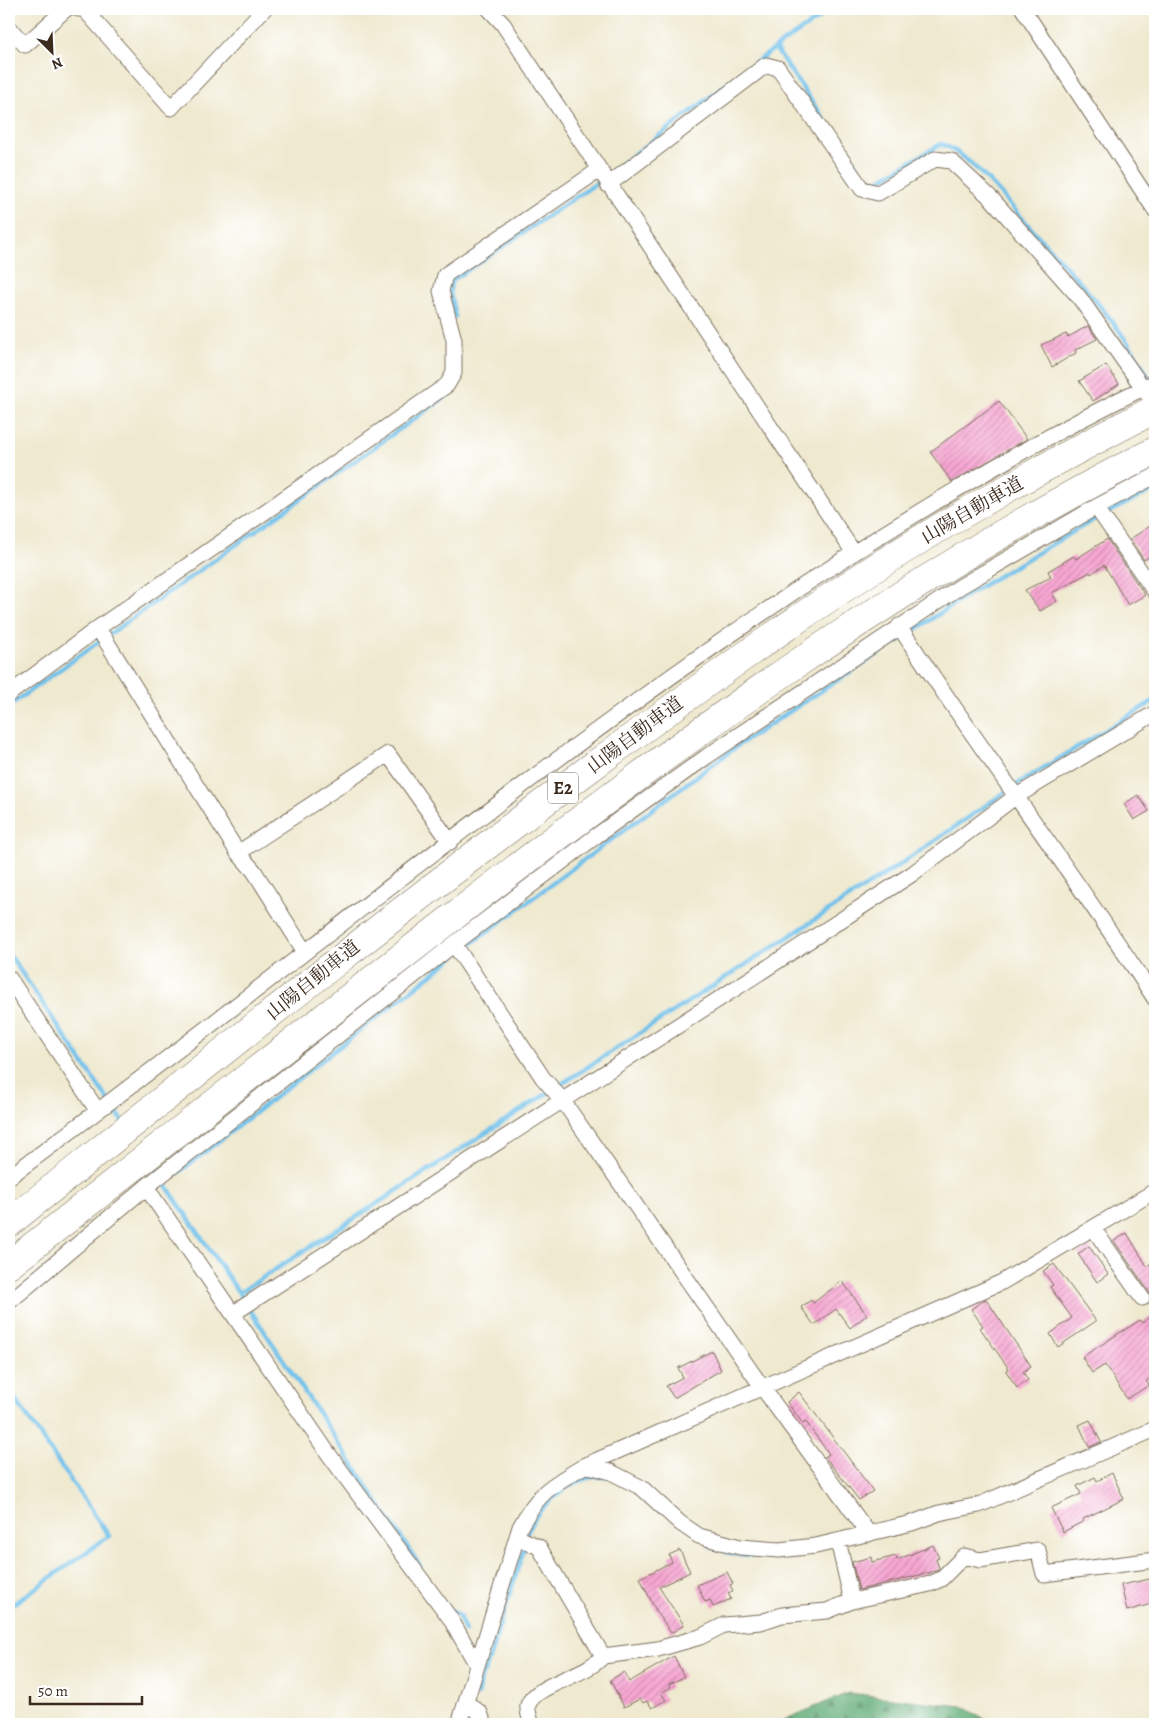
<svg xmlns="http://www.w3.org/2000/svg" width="1164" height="1733" viewBox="0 0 1164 1733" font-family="Alegreya,'Noto Serif JP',serif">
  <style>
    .forest { fill: url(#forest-firs); stroke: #4e6b4a }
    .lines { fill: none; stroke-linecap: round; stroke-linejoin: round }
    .stream { stroke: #6fc1eb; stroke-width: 4.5 }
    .building { fill: url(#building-hatch) }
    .street-casing { stroke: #7a6d5c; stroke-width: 17 }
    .highway-casing { stroke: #7a6d5c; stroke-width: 29 }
    .street { stroke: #fff; stroke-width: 15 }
    .highway { stroke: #fff; stroke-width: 28 }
    .labels { text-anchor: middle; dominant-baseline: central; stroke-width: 4; stroke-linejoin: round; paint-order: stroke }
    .shield { fill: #fff; stroke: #766a62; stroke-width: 1 }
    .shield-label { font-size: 18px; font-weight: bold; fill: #3b2a1e }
    .street-label { font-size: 19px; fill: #3b2a1e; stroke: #fff }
  </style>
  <defs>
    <pattern id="forest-firs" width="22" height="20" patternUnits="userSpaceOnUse" patternTransform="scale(1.25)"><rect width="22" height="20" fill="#60ac76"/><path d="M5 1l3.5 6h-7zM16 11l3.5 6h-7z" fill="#508c60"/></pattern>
    <pattern id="building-hatch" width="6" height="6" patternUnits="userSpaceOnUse" patternTransform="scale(1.25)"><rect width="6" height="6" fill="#f8a7d3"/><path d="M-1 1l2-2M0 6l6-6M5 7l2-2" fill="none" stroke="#ca88ab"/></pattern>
  </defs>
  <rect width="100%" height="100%" fill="#fff"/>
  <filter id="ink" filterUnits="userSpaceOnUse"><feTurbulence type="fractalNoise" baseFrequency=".02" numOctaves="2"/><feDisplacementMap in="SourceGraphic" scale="10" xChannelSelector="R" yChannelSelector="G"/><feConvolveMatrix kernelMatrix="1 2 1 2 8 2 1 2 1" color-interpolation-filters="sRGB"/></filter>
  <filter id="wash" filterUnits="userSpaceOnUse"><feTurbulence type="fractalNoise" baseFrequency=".0096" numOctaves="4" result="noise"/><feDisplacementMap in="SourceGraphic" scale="20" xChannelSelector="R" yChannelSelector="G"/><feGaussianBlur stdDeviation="1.12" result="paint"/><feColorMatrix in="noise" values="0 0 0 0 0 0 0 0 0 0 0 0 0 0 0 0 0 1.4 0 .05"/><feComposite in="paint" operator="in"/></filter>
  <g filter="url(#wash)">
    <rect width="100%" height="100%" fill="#efe9cf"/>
    <path class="forest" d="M848 1693 962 1706 994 1724H774Z"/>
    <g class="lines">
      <path class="stream" d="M775 48 866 180 878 181 941 144C968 153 1002 196 1022 218 1067 269 1119 320 1151 381
        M455 317 450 293 451 281 594 185 775 48 832 9
        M107 636 451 393 460 376
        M9 706 101 640
        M9 954 123 1122
        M151 1163 239 1293 907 860 1014 786 1155 700
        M165 1183 464 949 740 744 980 587 1093 520 1155 489
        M239 1293 420 1566
        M9 1390 109 1536 9 1607
        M526 1537C532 1509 575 1472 604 1477
        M710 1546 732 1554 778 1557
        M452 1611 459 1616 465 1631
        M485 1672 525 1545
        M477 1695 483 1671"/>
    </g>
    <g id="blocks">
      <path class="building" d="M1088 326 1097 339 1075 350 1076 353 1052 367 1041 345 1066 334 1068 337Z
        M1106 365 1119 384 1093 401 1079 381Z
        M999 401 1027 439 952 482 930 452Z
        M1155 523V552L1144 560 1130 539Z
        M1107 539 1145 595 1128 605 1104 565 1091 574 1090 572 1052 593 1057 601 1040 611 1025 590 1051 577 1048 571 1074 556 1076 559Z
        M1138 795 1149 811 1134 820 1124 804Z
        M1127 1233 1147 1266 1150 1264 1155 1272V1307L1150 1293 1114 1241Z
        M1089 1246 1108 1274 1097 1282 1078 1254Z
        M1054 1264 1096 1321 1058 1347 1050 1334 1072 1318 1050 1287 1053 1285 1043 1271Z
        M842 1281 867 1315 850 1328 836 1309 814 1325 801 1307 811 1300 813 1303Z
        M986 1299 1031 1366 1023 1372 1028 1380 1017 1388 1006 1371 1009 1369 980 1328 983 1326 971 1309Z
        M1155 1314V1375L1146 1381 1149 1385 1127 1399 1105 1365 1092 1373 1082 1357 1140 1320 1142 1323Z
        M712 1351 721 1370 674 1398 666 1386 683 1377 678 1368Z
        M799 1392 873 1491 859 1500 825 1457 829 1454 806 1422 803 1424 787 1402Z
        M1090 1420 1101 1442 1089 1447 1079 1425Z
        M1112 1473 1124 1499 1083 1519 1084 1521 1063 1532 1051 1508 1081 1494 1077 1486 1095 1477 1097 1481Z
        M933 1545 939 1558 936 1559 939 1568 936 1571 859 1590 852 1562 871 1557 872 1562 896 1556 897 1560Z
        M680 1550 690 1572 659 1587 684 1625 671 1633 654 1607 640 1578 672 1562 669 1555Z
        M727 1572 733 1584 730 1585 733 1591 728 1593 731 1599 713 1607 710 1600 705 1602 697 1585Z
        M1150 1579 1155 1603 1127 1611 1121 1585Z
        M674 1656 684 1677 669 1684 671 1687 661 1693 666 1700 652 1708 647 1701 643 1703 640 1699 624 1707 610 1680 624 1672 629 1682Z"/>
    </g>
  </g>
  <g filter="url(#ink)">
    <use href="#blocks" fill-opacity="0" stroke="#7a6d5c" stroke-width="1"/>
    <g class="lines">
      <g class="street-casing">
        <path id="street" d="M78 9H84L171 108 264 9
          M489 9 503 24 854 553
          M1023 9 1155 210
          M9 28 25 45 66 9
          M608 185 766 65 778 68 862 189 878 193 935 159 951 161 991 198 1079 297 1148 395
          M1096 507 1155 592
          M899 626C982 752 1073 873 1155 999
          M98 628 238 853 254 871 305 952
          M9 694 98 628 447 385 454 373V340L441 291 445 275 599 170
          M238 853 388 754 450 842
          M454 944 543 1078 563 1101 762 1387 869 1534
          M9 978 97 1110
          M9 1177C384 903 735 587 1155 382
          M146 1187 330 1456 450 1618 477 1665
          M1093 1228 1142 1298
          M9 1302 146 1187 454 944 596 836 706 757 961 586 1096 507 1155 476
          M234 1313 912 874 1015 797 1155 713
          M586 1465 611 1472 642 1488 680 1523 699 1536 740 1547 779 1550 816 1546 912 1523 939 1513 979 1505 1155 1429
          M517 1537 539 1547 603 1656
          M838 1541 852 1601
          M466 1702 480 1713 484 1724
          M459 1724 520 1527C539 1491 552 1485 586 1465L1002 1282 1155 1191
          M532 1724C530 1719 527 1712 528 1705 535 1684 587 1676 603 1656L658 1649 700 1637 724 1625 761 1622 782 1615 827 1611 852 1601 930 1584 941 1579 964 1556 980 1560 1038 1550 1044 1574 1155 1560"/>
      </g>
      <g class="highway-casing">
        <path id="highway" d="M9 1223C200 1070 391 915 589 769 717 674 848 579 987 500 1042 468 1099 438 1155 409
          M9 1265C155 1150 302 1034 449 920 672 747 902 577 1155 451"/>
      </g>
      <use href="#street" class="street"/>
      <use href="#highway" class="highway"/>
    </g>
  </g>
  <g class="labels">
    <rect class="shield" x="548" y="772.5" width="30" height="31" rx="4"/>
    <g class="shield-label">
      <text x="563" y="788">E2</text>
    </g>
    <g class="street-label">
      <text transform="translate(972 510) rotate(-30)">山陽自動車道</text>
      <text transform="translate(635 735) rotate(-37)">山陽自動車道</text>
      <text transform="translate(313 980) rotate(-39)">山陽自動車道</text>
    </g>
  </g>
  <rect width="1164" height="1733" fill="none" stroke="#fff" stroke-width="30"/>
  <g transform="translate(52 52) rotate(156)" stroke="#ffffff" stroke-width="4" paint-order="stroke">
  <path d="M0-4L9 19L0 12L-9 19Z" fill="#3b2a1e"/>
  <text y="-8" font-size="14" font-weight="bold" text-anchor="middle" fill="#3b2a1e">N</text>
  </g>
  <path d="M30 1696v8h112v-8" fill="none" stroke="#3b2a1e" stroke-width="2.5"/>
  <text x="38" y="1696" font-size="15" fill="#3b2a1e" stroke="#ffffff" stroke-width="4" paint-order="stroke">50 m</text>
</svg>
